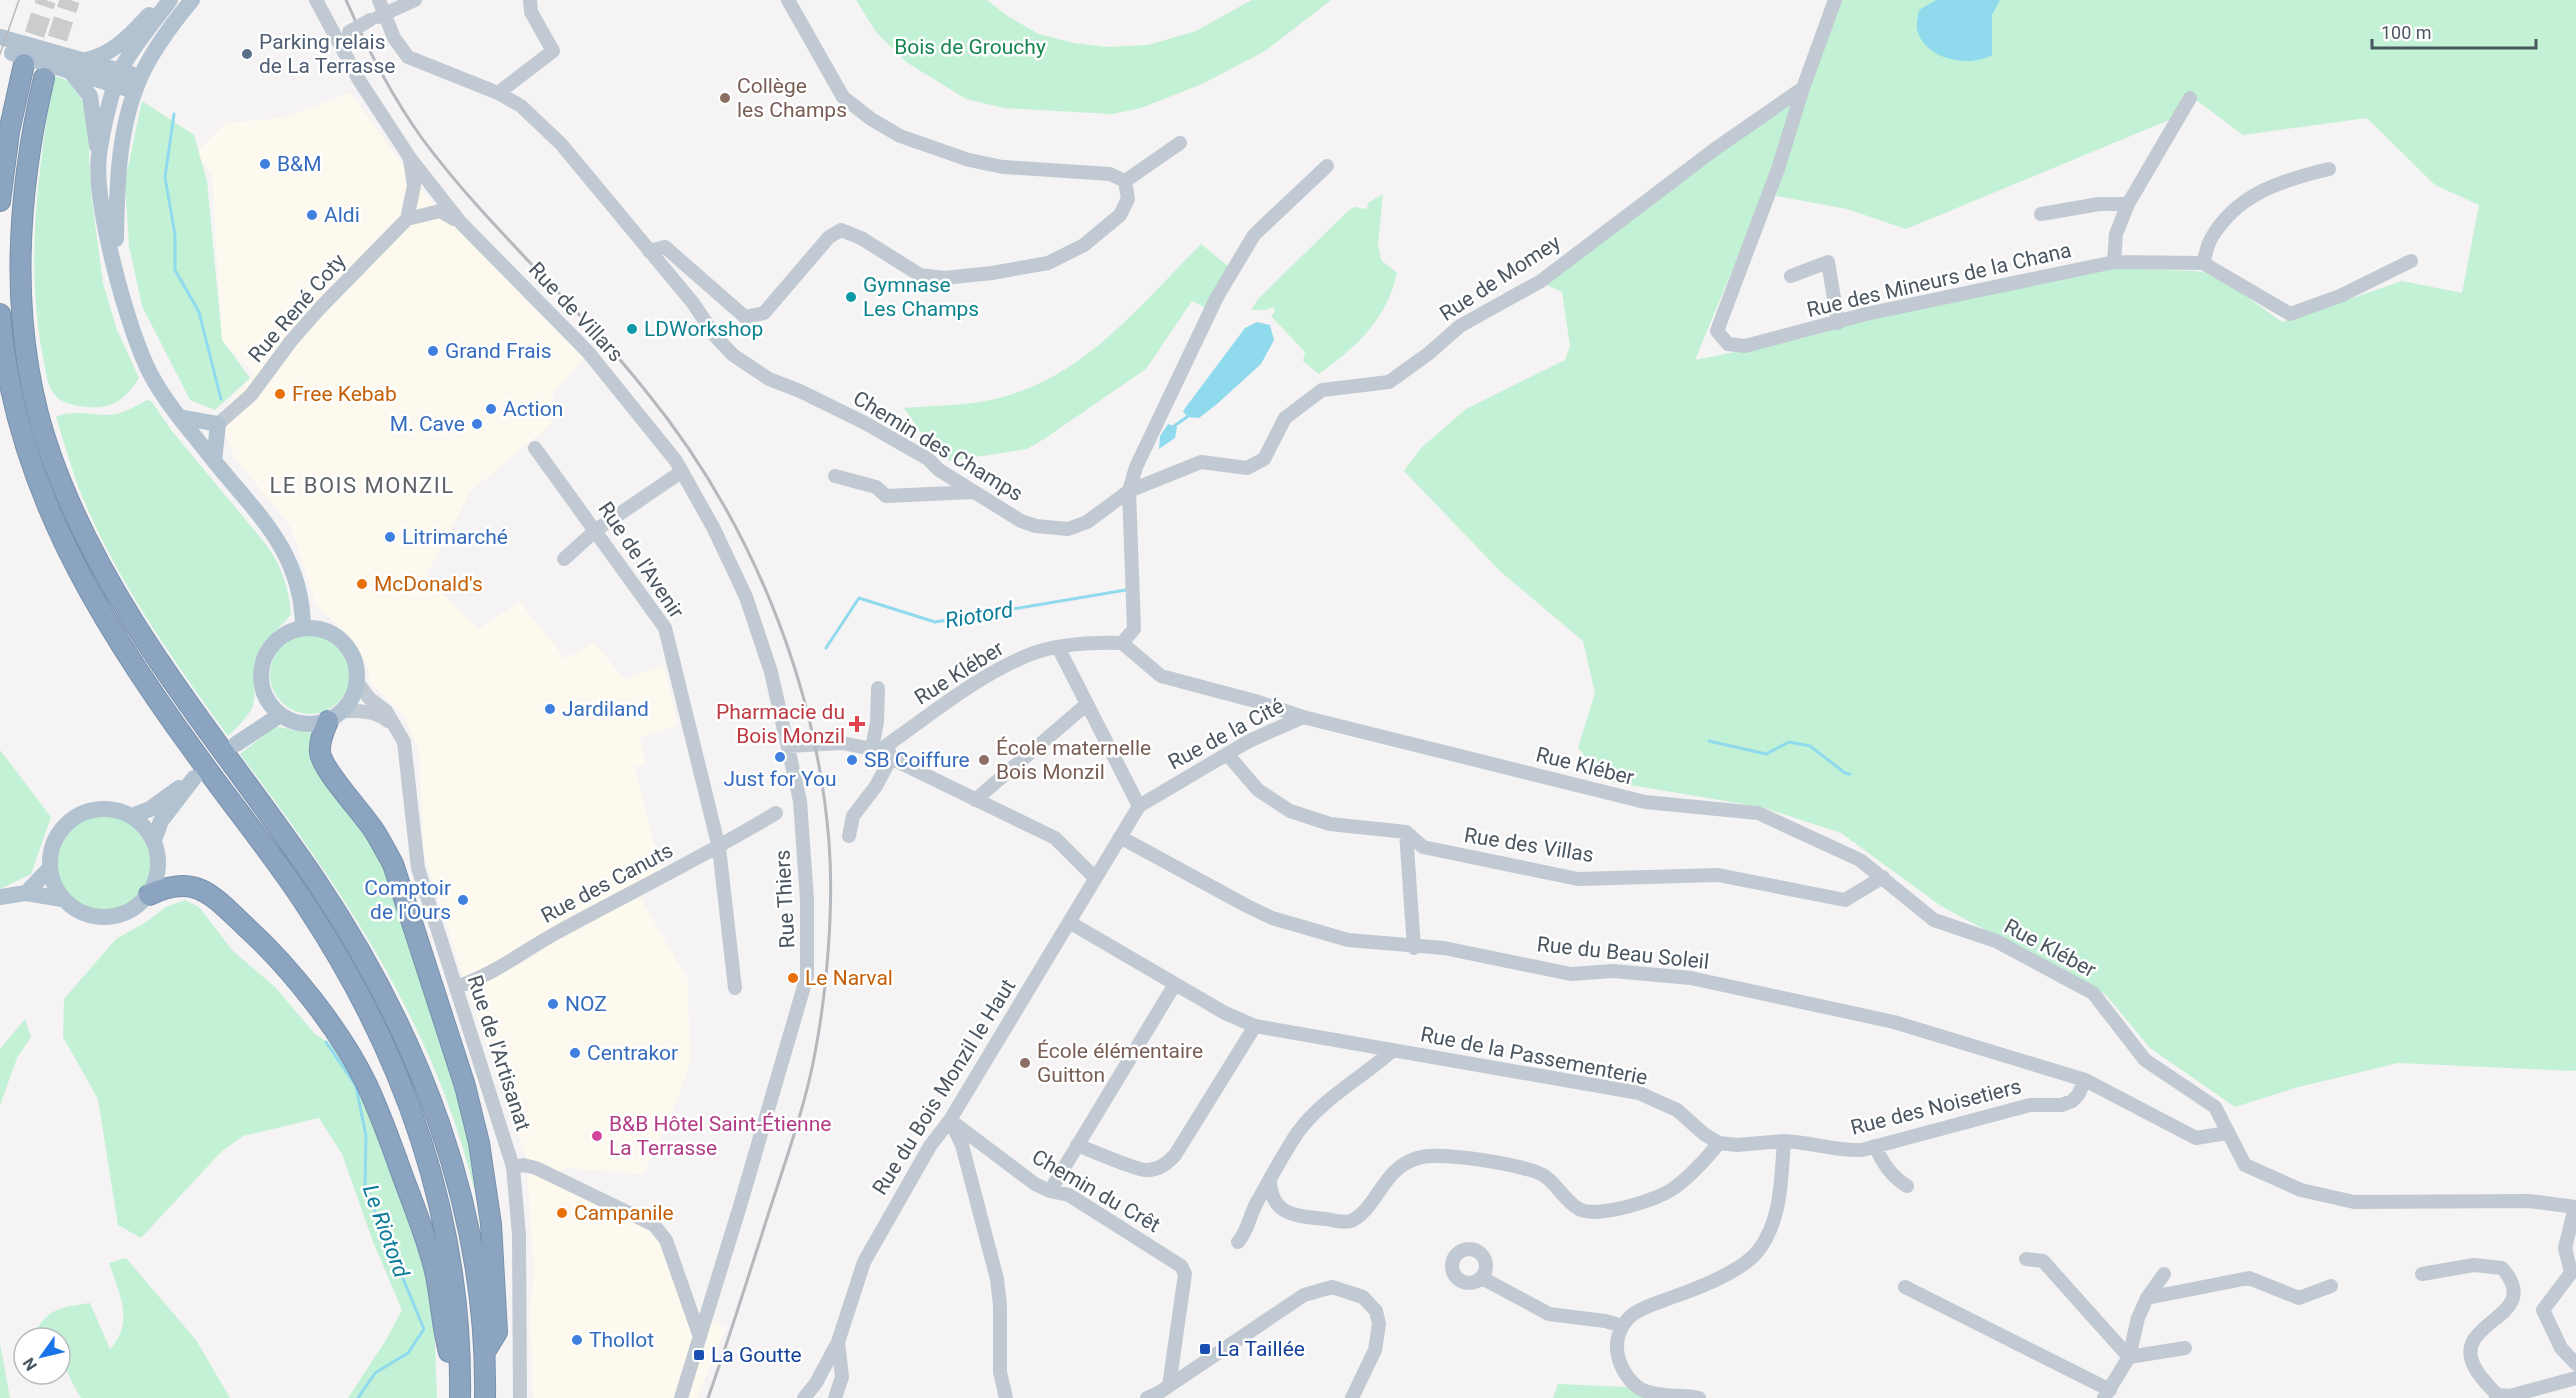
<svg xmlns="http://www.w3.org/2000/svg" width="2576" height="1398" viewBox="0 0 2576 1398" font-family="Roboto,sans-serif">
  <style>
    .commercial { fill: #fdf9ef }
    .green { fill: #c3f1d5 }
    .water { fill: #90daee }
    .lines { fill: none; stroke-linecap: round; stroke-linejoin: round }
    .stream { stroke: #90daee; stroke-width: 3 }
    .highway-tunnel { stroke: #caccce; stroke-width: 20; stroke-dasharray: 20 10; stroke-linecap: butt }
    .highway-casing { stroke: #7690ad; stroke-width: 22 }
    .minor { stroke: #c1cad2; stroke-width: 14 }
    .major { stroke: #b3c2d1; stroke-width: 16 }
    .highway { stroke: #8ba5c1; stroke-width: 20 }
    .tram { stroke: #b5b8bd; stroke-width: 1.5 }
    .rail { stroke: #b5b8bd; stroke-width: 3 }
    .minor-bridge { stroke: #c1cad2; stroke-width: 14 }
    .service-dot { fill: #5c6f8a; stroke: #fff; stroke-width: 2 }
    .education-dot { fill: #8d6e63; stroke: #fff; stroke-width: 2 }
    .shop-dot { fill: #3f7fe0; stroke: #fff; stroke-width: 2 }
    .culture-dot { fill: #0f9aa8; stroke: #fff; stroke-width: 2 }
    .food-dot { fill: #e8710a; stroke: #fff; stroke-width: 2 }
    .health-dot { fill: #e0444e; stroke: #fff; stroke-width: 2 }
    .hotel-dot { fill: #d1479c; stroke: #fff; stroke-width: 2 }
    .transit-dot { fill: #1a4fb4; stroke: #fff; stroke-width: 2 }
    .labels { text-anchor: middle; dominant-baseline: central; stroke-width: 5; stroke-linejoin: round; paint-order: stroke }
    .service-label { font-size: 21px; fill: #4e5e75; stroke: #fff; text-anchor: start }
    .park-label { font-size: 21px; fill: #17864f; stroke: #fff }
    .education-label { font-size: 21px; fill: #785e54; stroke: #fff; text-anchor: start }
    .shop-label { font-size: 21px; fill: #366cbe; stroke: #fff; text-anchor: start }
    .street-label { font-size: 21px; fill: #4a5661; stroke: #fff }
    .culture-label { font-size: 21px; fill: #0d838f; stroke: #fff; text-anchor: start }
    .food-label { font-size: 21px; fill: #c56008; stroke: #fff; text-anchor: start }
    .health-label { font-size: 21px; fill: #be3a42; stroke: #fff; text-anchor: end }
    .hotel-label { font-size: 21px; fill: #b23c85; stroke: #fff; text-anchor: start }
    .transit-label { font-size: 21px; fill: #164399; stroke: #fff; text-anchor: start }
    .neighbourhood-label { font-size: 22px; letter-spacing: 1.5px; fill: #5f6368; stroke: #fff }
    .water-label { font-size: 22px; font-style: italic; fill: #0c7c9b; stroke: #fff }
  </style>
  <rect width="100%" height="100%" fill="#f5f3f3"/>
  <path class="commercial" d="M350 93 424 193 453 226 584 358 553 393 551 424 471 491 426 576 478 629 520 602 565 659 594 643 625 680 664 664 678 725 640 738 646 764 634 767 662 872 634 887 688 980 690 1062 678 1098 643 1174 565 1168 560 1173 578 1184 668 1229 701 1316 726 1328 697 1398H533L530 1311 534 1272 526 1156 462 973 424 855 419 751 405 716 371 684 366 664 347 633 323 613 315 602 291 527 235 458 218 415 254 374 222 340 212 175 195 153 226 123 282 118Z"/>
  <path class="green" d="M856 0H987L1009 17 1039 34 1074 43 1106 47 1148 45 1196 31 1252 0H1331L1265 51 1202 84 1141 108 1112 114 1004 108 966 99 906 62 876 32Z
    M1838 0H2576V1071L2398 1063 2295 1088 2235 1107 2150 1048 2106 995 1941 906 1841 833 1761 807 1606 781 1578 748 1595 693 1583 641 1501 572 1404 471 1421 448 1466 409 1565 360 1570 346 1562 292 1544 284 1778 110 1794 104 1793 123 1695 360 1800 339 1884 314 2108 268 2195 271 2215 274 2282 322 2402 281 2462 293 2479 205 2435 185 2367 118 2243 135 2188 94 2174 118 1906 229 1847 209 1776 196 1803 88Z
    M54 76 64 79 71 84 85 105 90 127 89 157 92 201 103 283 117 330 139 378C125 399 114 409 88 407 77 406 62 404 55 395 46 386 46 369 43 357 25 263 38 169 54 76Z
    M142 101 194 135 207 181 222 340 250 378 215 410 190 400 142 306 129 246 125 181Z
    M1383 194 1378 244 1381 260 1397 273C1386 321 1357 346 1319 374L1303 361 1305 352 1271 316 1275 312 1273 307 1265 310H1251L1258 299 1349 210 1355 207 1367 209 1368 203Z
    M1201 244 1229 267 1206 308 1192 301 1146 369 1044 439 1027 449 949 461 940 452 935 453 904 408C940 405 978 406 1013 394 1092 368 1144 301 1201 244Z
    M147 400 152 402 172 431 268 547C282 568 289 588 291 614 281 628 266 636 258 653 249 671 259 690 252 708 247 718 236 728 228 736 171 657 114 577 78 486 70 463 63 440 56 417 76 408 96 418 117 414 128 411 137 405 147 400Z
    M270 674a40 40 0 1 1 80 0a40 40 0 1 1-80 0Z
    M278 727 317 734 383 857 469 1121 482 1223C443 1036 352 903 240 754L273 728Z
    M0 750 51 817 31 874 0 889Z
    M55 863a49 49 0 1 1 98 0a49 49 0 1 1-98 0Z
    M185 900 199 907 233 951 275 987 315 1034 339 1050 370 1112 433 1294 437 1398H348L386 1340 402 1310 372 1239 342 1154 319 1118 243 1136 221 1152 141 1238 118 1225 98 1099 63 1037 64 999 116 939 146 922 166 907Z
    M25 1019 31 1037 17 1058 0 1105V1049Z
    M126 1258 196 1340 230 1398H81C70 1380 60 1359 60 1338H33C45 1308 62 1307 90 1303L110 1349C135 1322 119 1293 109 1263Z
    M0 1343 10 1398H0Z
    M1558 1384 1627 1387 1644 1398H1553Z"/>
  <path class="water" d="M1936 0H2000L1992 15V55C1969 68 1924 60 1917 29 1916 24 1918 16 1919 10Z
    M1257 322 1270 325 1274 340 1261 364 1217 404 1199 418 1187 417 1183 411 1245 328Z
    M1168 424 1177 427 1175 438 1159 449 1160 436Z"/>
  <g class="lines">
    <path class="stream" d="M174 114 165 177 175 235V270L199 312 221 399
      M1174 426 1187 417
      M826 648 859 598 935 622 1126 590
      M1709 741 1766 754 1789 742 1810 746 1845 773 1850 774
      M326 1042 356 1086 366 1136 365 1187 424 1329 408 1353 375 1373 358 1398"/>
    <path class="highway-tunnel" d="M25 63 46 0
      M48 67 70 0"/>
    <g class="highway-casing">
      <path id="highway" d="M44 78C15 201 8 336 51 456 108 616 220 740 314 878 418 1032 488 1209 485 1398
        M0 201 9 132 24 64
        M0 314C13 481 99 622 196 754 232 805 272 853 306 905 404 1053 463 1219 460 1398
        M328 721C324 730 319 741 320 752 321 769 363 813 375 832 381 842 387 853 393 864L465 1086 479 1143 491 1224 497 1332 486 1350
        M149 895C196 872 213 896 246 927 290 967 341 1031 367 1085 381 1115 392 1146 403 1177 414 1206 425 1234 433 1263 441 1292 441 1323 449 1352"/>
    </g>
    <path class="minor" d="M316 0 359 80 410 158 461 223 588 352 676 461 714 529 746 597 771 672 800 801 807 900V976L740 1206 681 1398
      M379 0 394 38 408 57 498 93 521 106 561 144 693 303 715 336 733 355 769 379 800 391 865 423 928 459 939 470 1021 521 1036 526 1068 529 1087 522 1129 491 1201 462 1247 468 1264 459 1285 418 1322 390 1389 382 1428 354 1460 326 1541 281 1715 149 1803 88 1835 0
      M378 17 415 0
      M1803 88 1778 169 1717 331 1728 344 1745 346 1866 314 2114 262 2203 263 2290 314 2340 296 2411 261
      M498 93 553 51 531 12 530 0
      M1125 181 1180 143
      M2041 214 2099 204H2128
      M407 219 414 186 410 160
      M649 251 665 247 745 317 764 313 829 237 841 230 861 238 920 275 944 278 992 273 1048 263 1084 245 1120 215 1128 199 1125 181 1110 174 1003 167 969 160 900 136 871 119 843 97 788 0
      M2114 262 2116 234 2128 204 2190 98
      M2203 263C2206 255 2207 244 2212 237 2238 193 2283 180 2329 169
      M1791 276 1828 262 1838 323
      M218 424 251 395 291 341 320 308 407 219 440 211 454 219
      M535 448 665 628 719 848 735 988
      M835 476 876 487 886 496 974 492
      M564 559 596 530 681 472
      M1122 643 1134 629 1129 491 1136 467 1217 297 1254 235 1327 166
      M1058 647 1139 806
      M357 682 369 698 386 711 404 742 418 868 513 1167 519 1235 520 1398
      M878 688 877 722 872 749 1055 838 1095 878
      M342 711C359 711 374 710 388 721
      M788 746 842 743 872 749
      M1227 754 1258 790 1290 811 1330 824 1406 832 1423 847 1578 879 1718 875 1845 900 1883 877
      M891 758 887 745C933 713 978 675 1031 654 1058 644 1093 642 1122 643L1161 676 1255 701 1303 717 1645 802 1758 813 1860 860 1934 920 1996 941 2093 993 2145 1060 2215 1107 2245 1165 2301 1190 2354 1202 2529 1201 2576 1207
      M975 800 1087 704
      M1406 832 1414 948
      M849 836 853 816 876 786 891 758
      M1120 837 1247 906 1272 918 1348 940 1444 948 1571 974 1613 971 1691 978 1894 1022 2085 1080 2196 1138 2227 1133
      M1069 922 1225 1013 1255 1026 1639 1093 1677 1110 1704 1134 1719 1143 1737 1145 1784 1141C1781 1178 1782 1220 1758 1251 1740 1273 1696 1289 1670 1298 1658 1303 1642 1307 1632 1315 1618 1327 1614 1344 1619 1360 1623 1372 1632 1386 1645 1391 1662 1398 1681 1394 1699 1398
      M456 987C493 975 522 952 556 933 629 893 704 857 776 813
      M950 1120 1035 1184 1050 1191 1069 1195 1181 1266 1185 1274 1169 1386
      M951 1122 962 1145 997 1279 1000 1306V1372L1006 1398
      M1784 1141C1811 1142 1835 1151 1862 1150L2030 1105H2062L2072 1101 2078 1095 2085 1080
      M1077 1145C1093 1151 1130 1168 1145 1170 1158 1171 1167 1164 1175 1155L1255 1026
      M1875 1146C1883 1164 1891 1176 1907 1186
      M513 1167 523 1165 536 1168 654 1225 666 1240 700 1337
      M1270 1182C1272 1217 1299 1216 1326 1219 1334 1220 1346 1224 1353 1220 1378 1207 1384 1164 1422 1157 1442 1152 1531 1165 1546 1177 1558 1186 1565 1201 1579 1209 1597 1219 1658 1200 1674 1188 1692 1175 1706 1159 1719 1143
      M1050 1191 1175 984
      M2575 1207 2565 1248 2571 1273 2543 1310 2561 1348 2576 1364
      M1238 1242C1248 1230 1249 1218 1256 1204 1269 1181 1283 1154 1298 1132 1323 1098 1362 1078 1393 1050
      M1452 1266a17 17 0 1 1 34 0a17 17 0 1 1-34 0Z
      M2026 1259 2043 1261 2129 1357 2185 1348
      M2422 1274 2474 1265 2502 1268C2546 1318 2451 1320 2474 1366 2480 1378 2489 1386 2497 1395
      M1482 1278 1549 1314 1605 1321 1623 1326
      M1905 1287 2110 1390
      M2147 1298 2249 1278 2299 1298 2331 1286
      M804 1398 816 1383 838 1342 864 1262 930 1146 950 1120 1139 806 1249 741 1303 717
      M835 1398 842 1377 838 1342
      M1147 1398 1160 1392 1304 1295 1332 1287 1363 1297 1376 1311 1379 1324 1375 1350 1352 1398
      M2104 1398 2129 1357 2138 1318 2147 1298 2164 1274
      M2496 1398 2497 1395 2510 1396 2576 1378"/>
    <path class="major" d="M170 0C153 23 133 46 120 71 111 91 102 133 99 155 93 203 128 332 151 375 166 403 188 428 207 452 252 510 302 548 303 627
      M0 37 131 74
      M12 53 125 88
      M86 60C114 54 130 35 149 15
      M70 71 90 96 97 146
      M116 239C117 185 118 126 141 76 153 49 173 23 192 0
      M179 417 218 424 214 461
      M261 676a48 48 0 1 1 96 0a48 48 0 1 1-96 0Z
      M236 744 280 715
      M50 863a54 54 0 1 1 108 0a54 54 0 1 1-108 0Z
      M132 816 150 809 179 788
      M154 840 161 821 194 778
      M26 893 50 868
      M0 897 26 893 62 899"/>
    <use href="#highway" class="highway"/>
    <path class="tram" d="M0 54 19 0"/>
    <path class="rail" d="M346 0C367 48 391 95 421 137 488 228 575 302 645 390 748 516 816 679 829 842 834 906 827 990 815 1053 805 1107 786 1159 769 1212 749 1274 730 1336 708 1398"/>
    <path class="minor-bridge" d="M349 32 370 20"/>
  </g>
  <circle class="service-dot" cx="247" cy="54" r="6"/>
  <g class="education-dot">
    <circle cx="725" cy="98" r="6"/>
    <circle cx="984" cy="760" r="6"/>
    <circle cx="1025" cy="1063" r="6"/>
  </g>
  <g class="shop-dot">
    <circle cx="265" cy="164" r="6"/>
    <circle cx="312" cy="215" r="6"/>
    <circle cx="433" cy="351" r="6"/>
    <circle cx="491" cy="409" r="6"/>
    <circle cx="477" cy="424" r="6"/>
    <circle cx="390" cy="537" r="6"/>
    <circle cx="550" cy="709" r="6"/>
    <circle cx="780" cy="757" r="6"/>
    <circle cx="852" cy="760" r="6"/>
    <circle cx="463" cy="900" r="6"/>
    <circle cx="553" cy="1004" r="6"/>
    <circle cx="575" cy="1053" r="6"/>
    <circle cx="577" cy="1340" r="6"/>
  </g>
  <g class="culture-dot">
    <circle cx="851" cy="297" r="6"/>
    <circle cx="632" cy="329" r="6"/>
  </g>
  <g class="food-dot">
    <circle cx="280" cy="394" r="6"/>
    <circle cx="362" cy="584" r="6"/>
    <circle cx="793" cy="978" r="6"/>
    <circle cx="562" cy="1213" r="6"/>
  </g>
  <path class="health-dot" d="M854 715h6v6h6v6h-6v6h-6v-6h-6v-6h6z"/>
  <circle class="hotel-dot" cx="597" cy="1136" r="6"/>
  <g class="transit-dot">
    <rect x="1199" y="1343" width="12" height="12" rx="3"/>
    <rect x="693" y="1349" width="12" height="12" rx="3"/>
  </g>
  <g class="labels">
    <g class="service-label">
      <text x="259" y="42">Parking relais<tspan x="259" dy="24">de La Terrasse</tspan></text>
    </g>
    <g class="park-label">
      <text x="970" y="47">Bois de Grouchy</text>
    </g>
    <g class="education-label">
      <text x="737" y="86">Collège<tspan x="737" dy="24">les Champs</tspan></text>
      <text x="996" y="748">École maternelle<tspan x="996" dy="24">Bois Monzil</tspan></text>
      <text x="1037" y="1051">École élémentaire<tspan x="1037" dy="24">Guitton</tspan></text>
    </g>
    <g class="shop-label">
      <text x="277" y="164">B&amp;M</text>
      <text x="324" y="215">Aldi</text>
      <text x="445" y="351">Grand Frais</text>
      <text x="503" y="409">Action</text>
      <text x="465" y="424" text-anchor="end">M. Cave</text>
      <text x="402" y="537">Litrimarché</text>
      <text x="562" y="709">Jardiland</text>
      <text x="864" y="760">SB Coiffure</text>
      <text x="780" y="779" text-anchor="middle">Just for You</text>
      <text x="451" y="888" text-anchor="end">Comptoir<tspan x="451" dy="24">de l'Ours</tspan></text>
      <text x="565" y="1004">NOZ</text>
      <text x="587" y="1053">Centrakor</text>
      <text x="589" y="1340">Thollot</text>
    </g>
    <g class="street-label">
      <text transform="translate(1500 278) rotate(-33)">Rue de Momey</text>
      <text transform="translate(1939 280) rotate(-13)">Rue des Mineurs de la Chana</text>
      <text transform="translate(297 308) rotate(-49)">Rue René Coty</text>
      <text transform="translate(576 312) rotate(47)">Rue de Villars</text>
      <text transform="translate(938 446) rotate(31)">Chemin des Champs</text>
      <text transform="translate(641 560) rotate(56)">Rue de l'Avenir</text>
      <text transform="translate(959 673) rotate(-32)">Rue Kléber</text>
      <text transform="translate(1226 734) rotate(-28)">Rue de la Cité</text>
      <text transform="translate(1585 766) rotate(14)">Rue Kléber</text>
      <text transform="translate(1529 845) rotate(9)">Rue des Villas</text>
      <text transform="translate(607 883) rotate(-28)">Rue des Canuts</text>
      <text transform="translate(785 899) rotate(-93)">Rue Thiers</text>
      <text transform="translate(2050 948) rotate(28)">Rue Kléber</text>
      <text transform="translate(1623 953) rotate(6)">Rue du Beau Soleil</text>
      <text transform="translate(499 1053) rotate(72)">Rue de l'Artisanat</text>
      <text transform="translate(1534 1056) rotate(11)">Rue de la Passementerie</text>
      <text transform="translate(944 1087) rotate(-58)">Rue du Bois Monzil le Haut</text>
      <text transform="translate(1936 1107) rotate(-14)">Rue des Noisetiers</text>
      <text transform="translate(1096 1191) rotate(30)">Chemin du Crêt</text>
    </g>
    <g class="culture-label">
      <text x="863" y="285">Gymnase<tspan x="863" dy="24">Les Champs</tspan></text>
      <text x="644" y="329">LDWorkshop</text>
    </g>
    <g class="food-label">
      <text x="292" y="394">Free Kebab</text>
      <text x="374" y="584">McDonald's</text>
      <text x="805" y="978">Le Narval</text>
      <text x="574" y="1213">Campanile</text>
    </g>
    <g class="health-label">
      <text x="845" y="712">Pharmacie du<tspan x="845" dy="24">Bois Monzil</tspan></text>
    </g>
    <g class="hotel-label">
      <text x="609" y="1124">B&amp;B Hôtel Saint-Étienne<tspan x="609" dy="24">La Terrasse</tspan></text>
    </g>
    <g class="transit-label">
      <text x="1217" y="1349">La Taillée</text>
      <text x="711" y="1355">La Goutte</text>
    </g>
    <g class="neighbourhood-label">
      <text x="362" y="485">LE BOIS MONZIL</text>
    </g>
    <g class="water-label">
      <text transform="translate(979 615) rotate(-10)">Riotord</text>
      <text transform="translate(386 1231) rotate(70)">Le Riotord</text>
    </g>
  </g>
  <g transform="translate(42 1356) rotate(236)"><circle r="28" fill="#ffffff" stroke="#b7bbc0" stroke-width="1.5"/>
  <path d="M0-4.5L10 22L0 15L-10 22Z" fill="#1a73e8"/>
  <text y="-9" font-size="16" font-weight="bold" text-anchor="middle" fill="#4a5661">N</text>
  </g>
  <path d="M2372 39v9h164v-9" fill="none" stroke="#4a5661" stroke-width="3"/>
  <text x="2381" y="39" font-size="18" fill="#4a5661" stroke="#ffffff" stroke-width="4.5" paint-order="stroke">100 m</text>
</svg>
